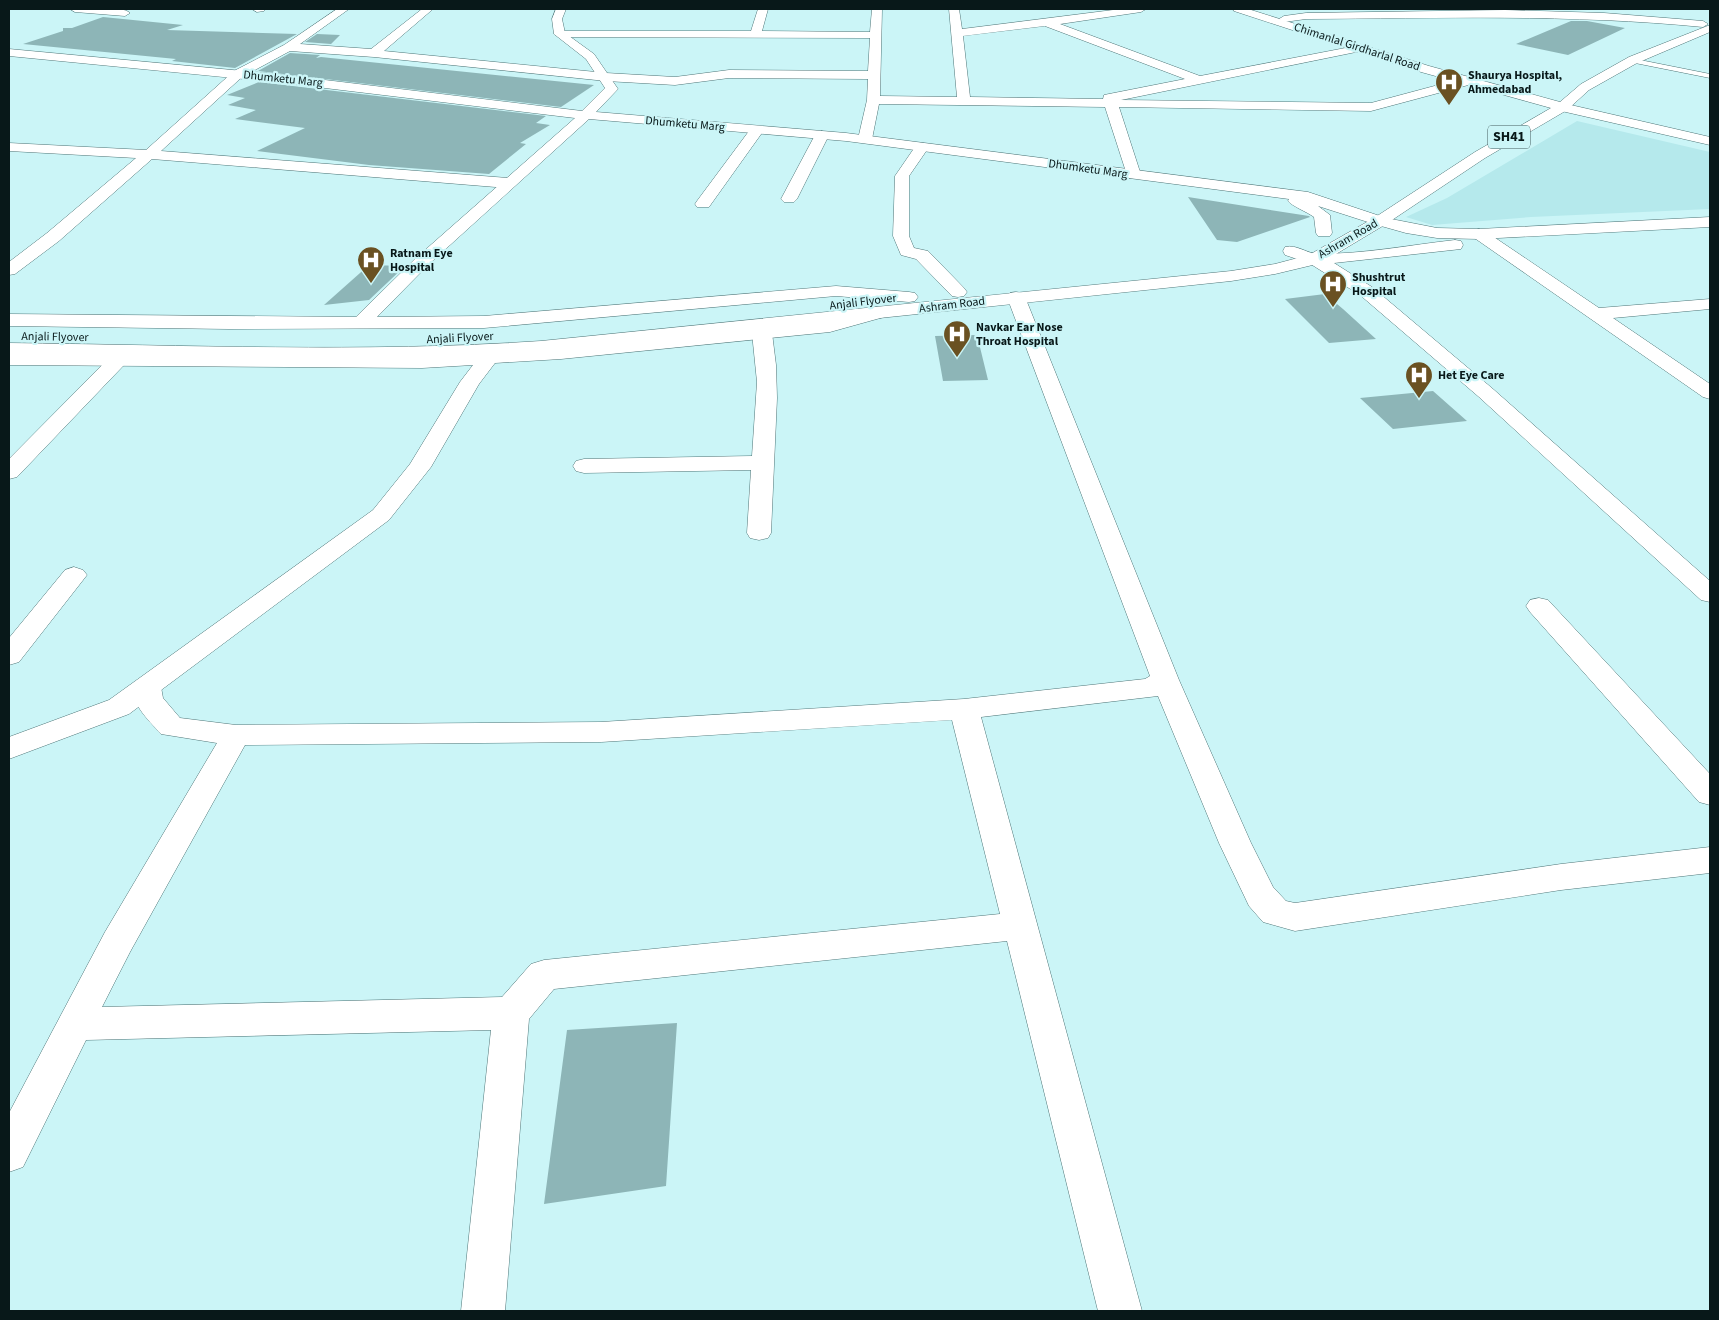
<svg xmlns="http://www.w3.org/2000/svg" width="1719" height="1320" viewBox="0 0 1719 1320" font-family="'Source Sans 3',sans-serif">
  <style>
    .built { fill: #b5e9ec }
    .building { fill: #8db5b7 }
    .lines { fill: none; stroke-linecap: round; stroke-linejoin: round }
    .lane-casing { stroke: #4f7678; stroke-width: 1 }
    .street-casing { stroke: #4f7678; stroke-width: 1 }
    .secondary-casing { stroke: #4f7678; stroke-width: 1 }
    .primary-casing { stroke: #4f7678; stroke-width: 1 }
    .lane { fill: #fff; fill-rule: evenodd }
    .street { fill: #fff; fill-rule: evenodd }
    .secondary { fill: #fff; fill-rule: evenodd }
    .primary { fill: #fff; fill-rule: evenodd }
    .labels { text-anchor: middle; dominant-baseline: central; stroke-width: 4.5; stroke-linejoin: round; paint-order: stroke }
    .far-street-label { font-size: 12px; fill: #081819; stroke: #cbf5f7 }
    .far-poi-label { font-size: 12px; font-weight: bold; fill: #081819; stroke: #cbf5f7; text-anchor: start }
    .shield { fill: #cbf5f7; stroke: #425a5c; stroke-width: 1 }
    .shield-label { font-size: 14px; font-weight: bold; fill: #081819 }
  </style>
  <rect width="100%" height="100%" fill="#cbf5f7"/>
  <path class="built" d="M1577 121 1710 152V209L1531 217 1432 225 1406 217 1447 198Z"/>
  <path class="building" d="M103 17 183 25 167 30 297 34 235 68 172 61 176 59 23 44 63 31V28H72Z
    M1571 21H1587L1625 28 1568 55 1516 44Z
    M317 34 340 35 331 44 305 42Z
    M290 53 320 55 316 58 321 57 594 85 561 107 258 71Z
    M259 82 546 116 536 123 550 125 520 143 526 144 489 174 369 165 257 151 305 128 235 119 256 110 228 105 245 98 227 95Z
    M1188 197 1309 216 1310 217 1237 242 1217 240Z
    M369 265 405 266 369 300 324 305Z
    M1325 294 1343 309 1376 339 1329 343 1285 299Z
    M977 335 988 380 943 381 935 336Z
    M1433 391 1467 421 1393 429 1360 398Z
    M677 1023 666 1186 544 1204 567 1030Z"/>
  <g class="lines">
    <g class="lane-casing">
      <path id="lane" d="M1630 58 1710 74V78L1630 62Z"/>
    </g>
    <g class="street-casing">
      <path id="street" d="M70 9C83 9 122 5 130 13L125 16 75 12Z
        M252 9H265L264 11 257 12Z
        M337 9H349L300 44 371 49 422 9H433L384 51 606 73 675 77 729 70 868 71 870 38 560 37 554 34 560 31H751L758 9H768L762 31 870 32 872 9H882L880 96 957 97 949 9H959L962 29 1121 9H1146L1141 12 1060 24 1200 76 1361 45 1367 48 1361 51 1121 100 1371 103 1468 77 1474 81 1472 84 1371 111 1119 107 1141 175 1139 178H1129L1127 175 1105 107 879 104 872 139 865 143 858 139 867 100 868 79 729 78 675 85 606 81 374 57 290 51 242 77 161 151 508 178 513 180 516 183 513 186 508 188 152 159 59 241 15 274 9 275V262L47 233 136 158 9 151V143L146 150 234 71 284 45ZM1045 26 1185 79 1109 94 1104 95 1103 99 970 97 963 36Z
        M1505 10 1604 13 1703 21 1708 24 1703 27C1571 14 1439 18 1306 19L1284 22 1279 19 1284 16 1306 13Z
        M757 126 764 130 709 207H697L695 204 697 201 752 127Z
        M822 131 829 135 797 199 794 202H784L781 199 815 135Z
        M922 143 927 144 929 147 909 176V236L914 248 928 251 964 288 967 292 964 296 958 297 952 296 916 259 901 255 893 236 895 176 917 144Z
        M1479 229 1485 231 1599 308 1710 299V309L1613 318 1710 384V399L1703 397 1473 237 1471 234 1473 231Z
        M1016 292 1022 293 1025 297 1179 680 1251 843 1273 887 1286 901 1295 903 1561 864 1710 847V873L1561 890 1295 931 1263 922 1249 906 1219 843 1158 696 981 717 1142 1311H1098L1007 941 554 989 529 1019 505 1311H461L491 1030 86 1040 23 1167 9 1172V1113L105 932 217 743 161 734C149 720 125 700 137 680L147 678 157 680 161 687 163 698 180 718 236 725 601 722 964 699 1145 679 1150 676 1007 297 1010 293ZM952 720 1000 914 544 960 531 964 502 997 102 1007 130 952 245 745 601 742Z
        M762 327 769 329 772 333 776 365 777 398 771 533 768 538 759 540 750 538 747 533 751 470 584 473 576 471 573 466 576 461 584 459 752 456 757 382 752 333 755 329Z
        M118 354 125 356 128 360 125 364 17 477 9 479V459L111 356Z
        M74 567 83 570 87 575 19 662 9 665V638L65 570Z
        M1539 598 1548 600 1710 774V805L1699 802 1530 612 1526 606 1530 600Z"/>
    </g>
    <g class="secondary-casing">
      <path id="secondary" d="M556 9H566L562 19 565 33 594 54 618 89 596 112 846 133 1308 192 1386 218 1437 228 1479 229 1710 217V227L1479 239 1437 238 1406 233 1374 224 1318 206 1330 215 1332 233 1330 236H1318L1316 233 1314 217C1307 212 1292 206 1288 201L1289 199 846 141 589 119 428 265 377 317 484 316 836 286 909 292 915 293 918 297 915 301 909 302 836 296 484 328 229 329 9 326V314L356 317 416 258 575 118 275 82 9 56V49L275 74 582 111 605 88 586 59 554 34 552 19Z
        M1562 103 1710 137V145L1557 110 1555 107Z
        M1455 240 1461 241 1463 245 1461 249 1334 263 1372 287 1493 389 1710 581V602L1701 600 1479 397 1360 295 1309 263 1285 255 1283 251 1285 247C1297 244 1307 254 1319 254 1364 254 1410 245 1455 240Z
        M877 307 884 309 886 313 884 317 830 332 561 359 495 363 479 384 431 467 389 520 129 714 9 759V737L109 700 373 510 410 464 460 382 473 365 422 368 9 365V353L422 356 561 347 829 320Z"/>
    </g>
    <g class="primary-casing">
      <path id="primary" d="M1233 9H1248L1429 66 1560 102 1581 84 1629 57 1710 25V32L1637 63 1589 90 1567 110 1485 158 1386 224 1321 263 1275 274 1231 281 661 341 501 355 421 359 318 360 9 355V343C187 345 364 353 541 341L1231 271 1275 264 1309 255 1374 218 1475 152 1551 108 1421 72 1234 11Z"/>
    </g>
    <use href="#lane" class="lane"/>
    <use href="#street" class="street"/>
    <use href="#secondary" class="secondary"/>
    <use href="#primary" class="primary"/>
  </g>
  <defs>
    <g id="hospital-pin" transform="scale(1.4375)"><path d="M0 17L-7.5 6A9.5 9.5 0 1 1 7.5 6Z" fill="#6a5122" stroke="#cbf5f7"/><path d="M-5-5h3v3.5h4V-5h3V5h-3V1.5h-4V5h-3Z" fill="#fff"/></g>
  </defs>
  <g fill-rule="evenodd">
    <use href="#hospital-pin" x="1449" y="82"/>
    <use href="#hospital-pin" x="371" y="260"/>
    <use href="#hospital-pin" x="1333" y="284"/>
    <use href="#hospital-pin" x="957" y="334"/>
    <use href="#hospital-pin" x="1419" y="375"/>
  </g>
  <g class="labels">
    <g class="far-street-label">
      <text transform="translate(1357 47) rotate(18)">Chimanlal Girdharlal Road</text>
      <text transform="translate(283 79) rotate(6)">Dhumketu Marg</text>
      <text transform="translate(685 124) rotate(5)">Dhumketu Marg</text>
      <text transform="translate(1088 169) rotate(8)">Dhumketu Marg</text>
      <text transform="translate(1348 239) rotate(-30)">Ashram Road</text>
      <text transform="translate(863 302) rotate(-7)">Anjali Flyover</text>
      <text transform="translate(952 305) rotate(-7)">Ashram Road</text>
      <text transform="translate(55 337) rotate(1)">Anjali Flyover</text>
      <text transform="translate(460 338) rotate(-3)">Anjali Flyover</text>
    </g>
    <g class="far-poi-label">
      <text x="1468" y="75">Shaurya Hospital,<tspan x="1468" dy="14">Ahmedabad</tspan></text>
      <text x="390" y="253">Ratnam Eye<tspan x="390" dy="14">Hospital</tspan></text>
      <text x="1352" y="277">Shushtrut<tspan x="1352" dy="14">Hospital</tspan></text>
      <text x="976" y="327">Navkar Ear Nose<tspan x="976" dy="14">Throat Hospital</tspan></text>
      <text x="1438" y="375">Het Eye Care</text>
    </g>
    <rect class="shield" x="1488" y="125.5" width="42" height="23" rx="4"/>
    <g class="shield-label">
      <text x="1509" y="137">SH41</text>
    </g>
  </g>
  <rect width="1719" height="1320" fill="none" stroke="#081819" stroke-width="20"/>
</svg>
